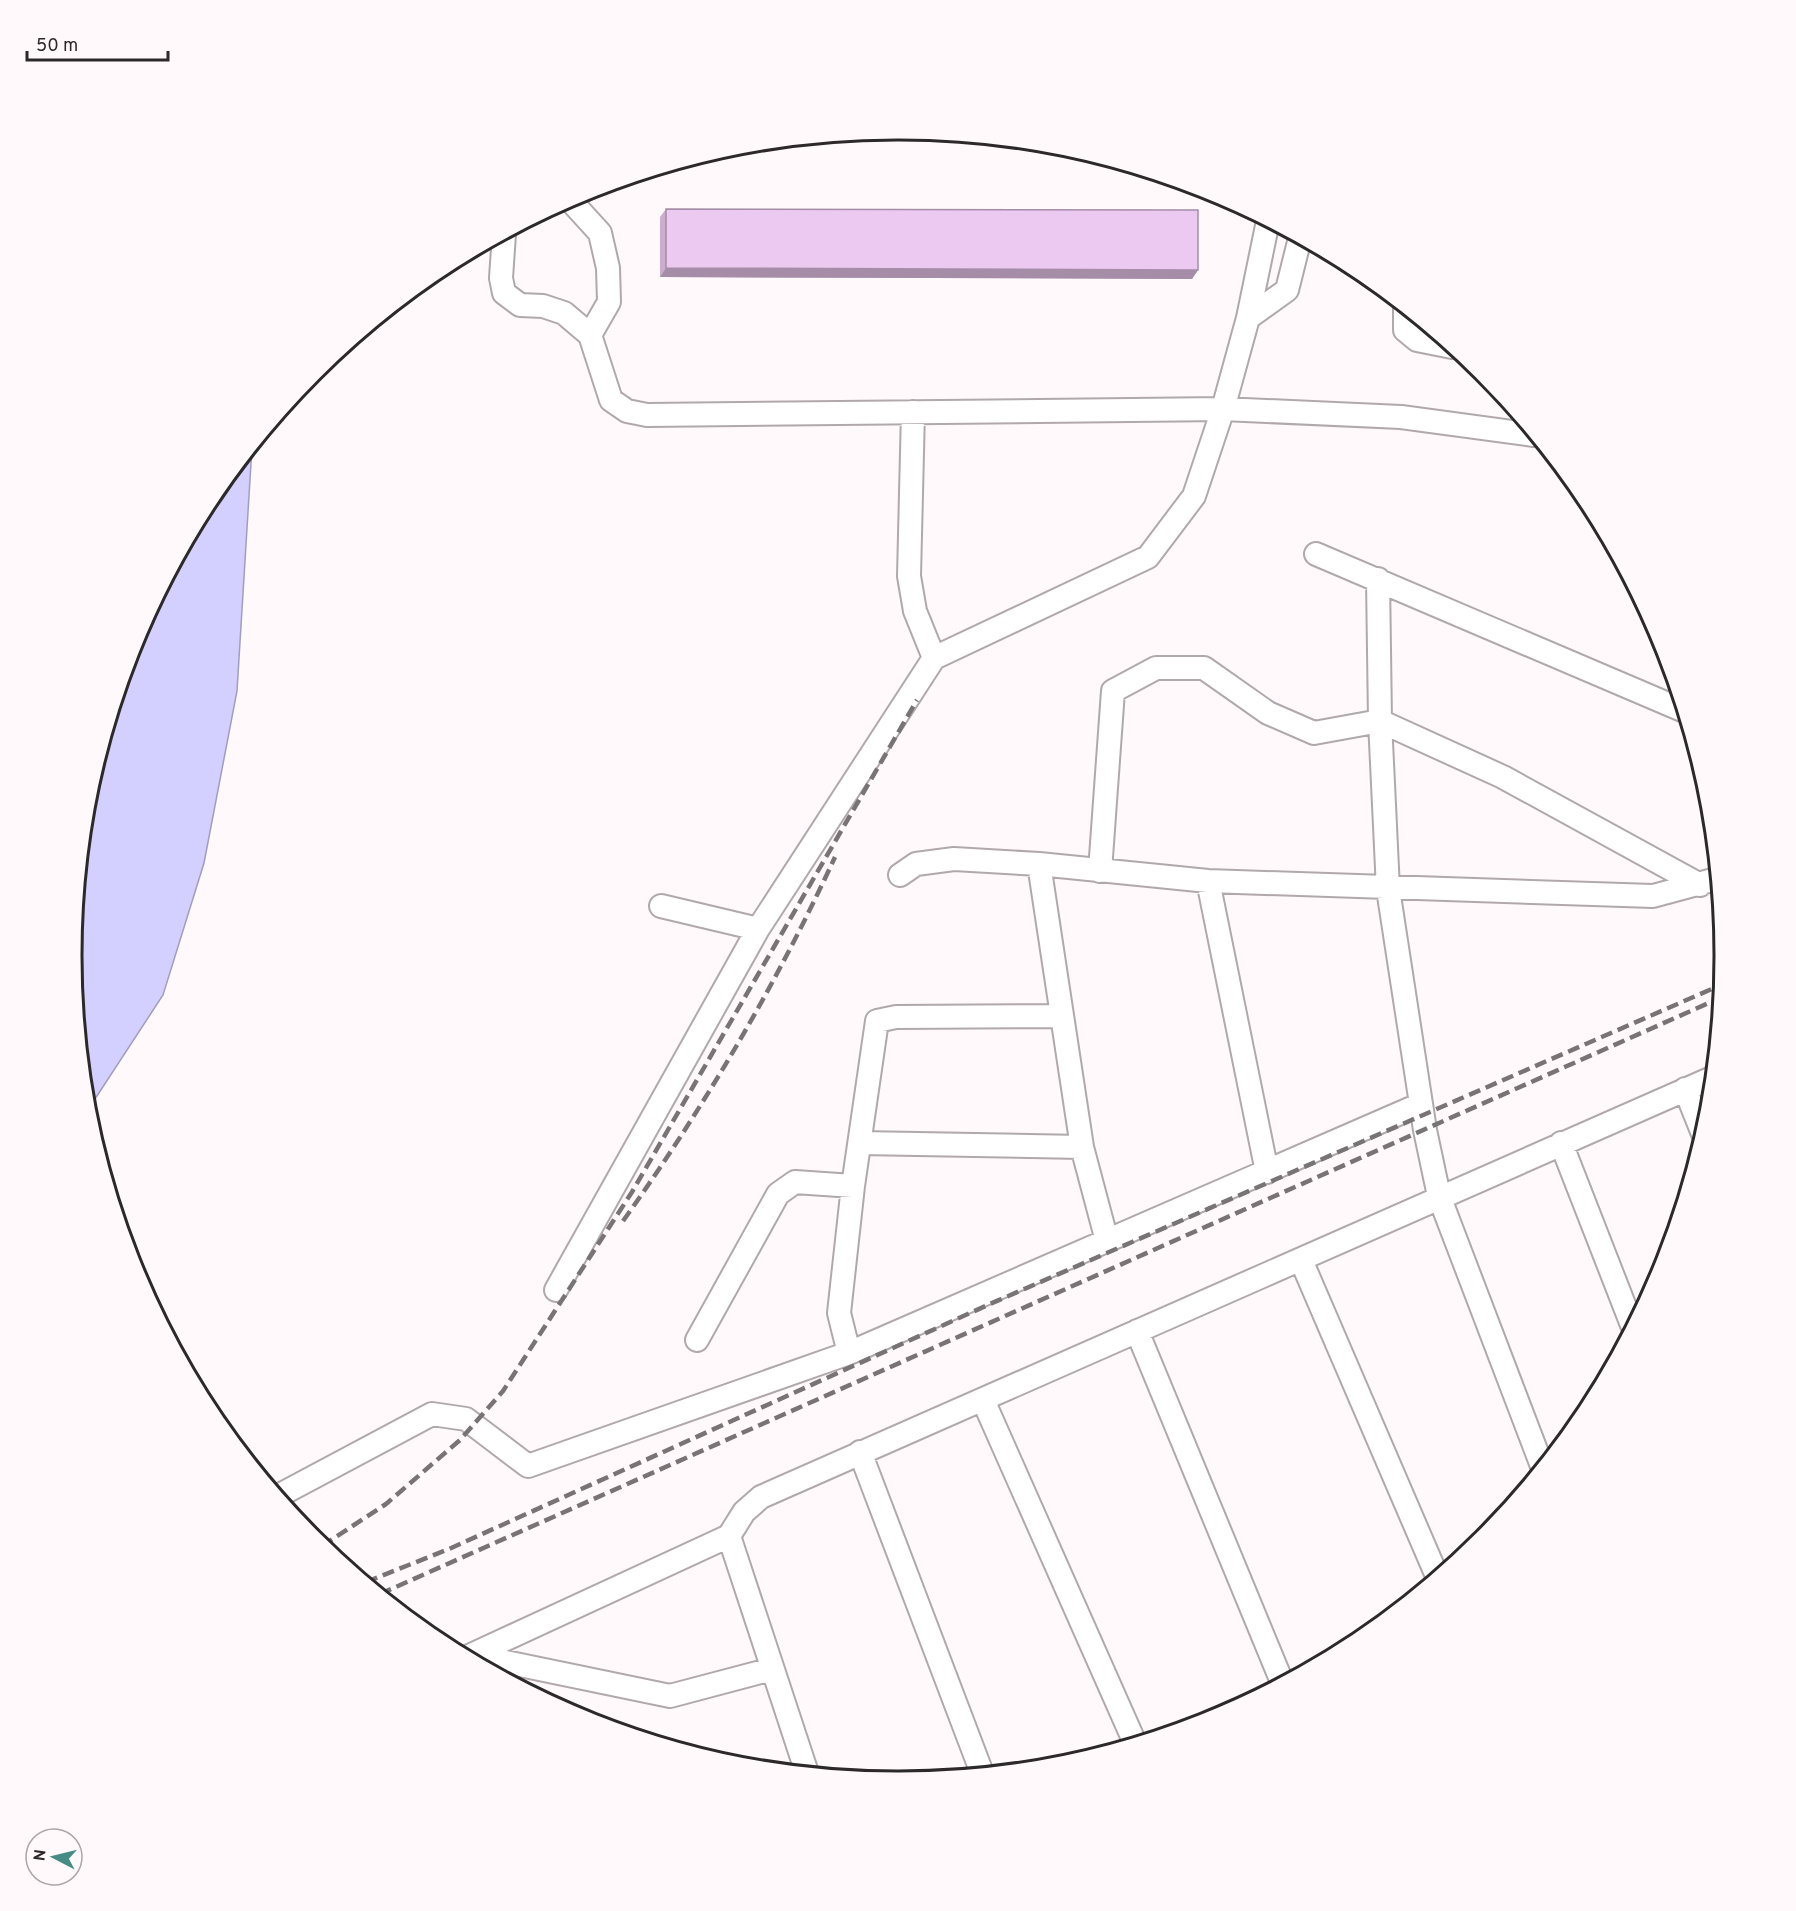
<svg xmlns="http://www.w3.org/2000/svg" width="1796" height="1911" viewBox="0 0 1796 1911" font-family="Overpass,sans-serif">
  <style>
    .water { fill: #d3cfff; stroke: #a19dbf; stroke-width: 1.5 }
    .lines { fill: none; stroke-linecap: round; stroke-linejoin: round }
    .minor-casing { stroke: #b1a8ab; stroke-width: 26 }
    .minor { stroke: #fff; stroke-width: 22 }
    .rail { stroke: #787476; stroke-width: 4.5; stroke-dasharray: 12 6; stroke-linecap: butt }
    .wall { fill: #cbadce }
    .shaded-wall { fill: #a58da8 }
    .building { fill: #ecc9f0; stroke: #a58da8; stroke-width: 1.5 }
    .rim { fill: none; stroke: #2c292a; stroke-width: 3 }
  </style>
  <rect width="100%" height="100%" fill="#fff9fb"/>
  <path class="water" d="M252 447 237 691 204 863 163 995 95 1099 87 1107 72 955 88 794 135 639 211 496Z"/>
  <g class="lines">
    <g class="minor-casing">
      <path id="minor" d="M569 199 600 233 608 268 609 302 590 335
        M504 234 501 278 504 293 520 305 543 306 564 313 590 335 611 400 627 411 647 415 1223 409 1401 417 1534 435
        M1405 308V330L1417 340 1452 347
        M1248 318 1287 290 1300 238
        M913 412 909 576 915 611 934 658
        M1316 554 1682 710
        M1378 579 1380 721 1388 889 1425 1130 1439 1196 1542 1466
        M1039 864 1082 1147 1107 1241
        M1100 871 1113 691 1156 668H1204L1268 713 1314 733 1380 721 1503 777 1700 885
        M900 875 916 864 954 859 1039 864 1208 881 1653 896 1716 879
        M1208 881 1267 1172
        M661 906 758 929
        M1685 1089 1703 1134
        M860 1143 1082 1147
        M1561 1143 1632 1325
        M1301 1260 1437 1576
        M556 1290 758 929 934 658 1148 557 1194 496 1223 409 1248 318 1268 221
        M1137 1331 1282 1682
        M697 1340 778 1194 795 1182 853 1186
        M849 1353 839 1313 853 1186 877 1021 896 1017 1062 1016
        M983 1400 1135 1743
        M860 1452 982 1773
        M278 1496 432 1414 466 1419 528 1466 849 1353 1421 1104
        M729 1536 807 1773
        M472 1655 670 1696 772 1669
        M467 1657 729 1536 744 1512 761 1497 1712 1078"/>
    </g>
    <use href="#minor" class="minor"/>
    <path class="rail" d="M623 1221C705 1106 776 985 835 857
      M322 1546 386 1504 460 1440 503 1391 632 1192 917 700
      M366 1582 449 1549 990 1304 1721 985
      M380 1594 1720 998"/>
  </g>
  <path class="wall" d="M666 209 1198 270 1192 279 660 277V217Z"/>
  <path class="shaded-wall" d="M666 268 1198 270 1192 279 660 277Z"/>
  <path class="building" d="M666 209 1198 210V270L666 268Z"/>
  <path d="M0 0H1796V1911H0ZM897 140H899A815 815 0 0 1 1714 955V956A815 815 0 0 1 899 1771H897A815 815 0 0 1 82 956V955A815 815 0 0 1 897 140Z" fill="#fff9fb" fill-rule="evenodd"/>
  <path class="rim" d="M897 140H899A815 815 0 0 1 1714 955V956A815 815 0 0 1 899 1771H897A815 815 0 0 1 82 956V955A815 815 0 0 1 897 140Z"/>
  <g transform="translate(54 1857) rotate(277)"><circle r="28" fill="#fff9fb" stroke="#aba6a7" stroke-width="1.5"/>
  <path d="M0-4.5L10 22L0 15L-10 22Z" fill="#458c86"/>
  <text y="-9" font-size="16" font-weight="bold" text-anchor="middle" fill="#2c292a">N</text>
  </g>
  <path d="M27 51v9h141v-9" fill="none" stroke="#2c292a" stroke-width="3"/>
  <text x="36" y="51" font-size="18" fill="#2c292a" stroke="#fff9fb" stroke-width="4.5" paint-order="stroke">50 m</text>
</svg>
